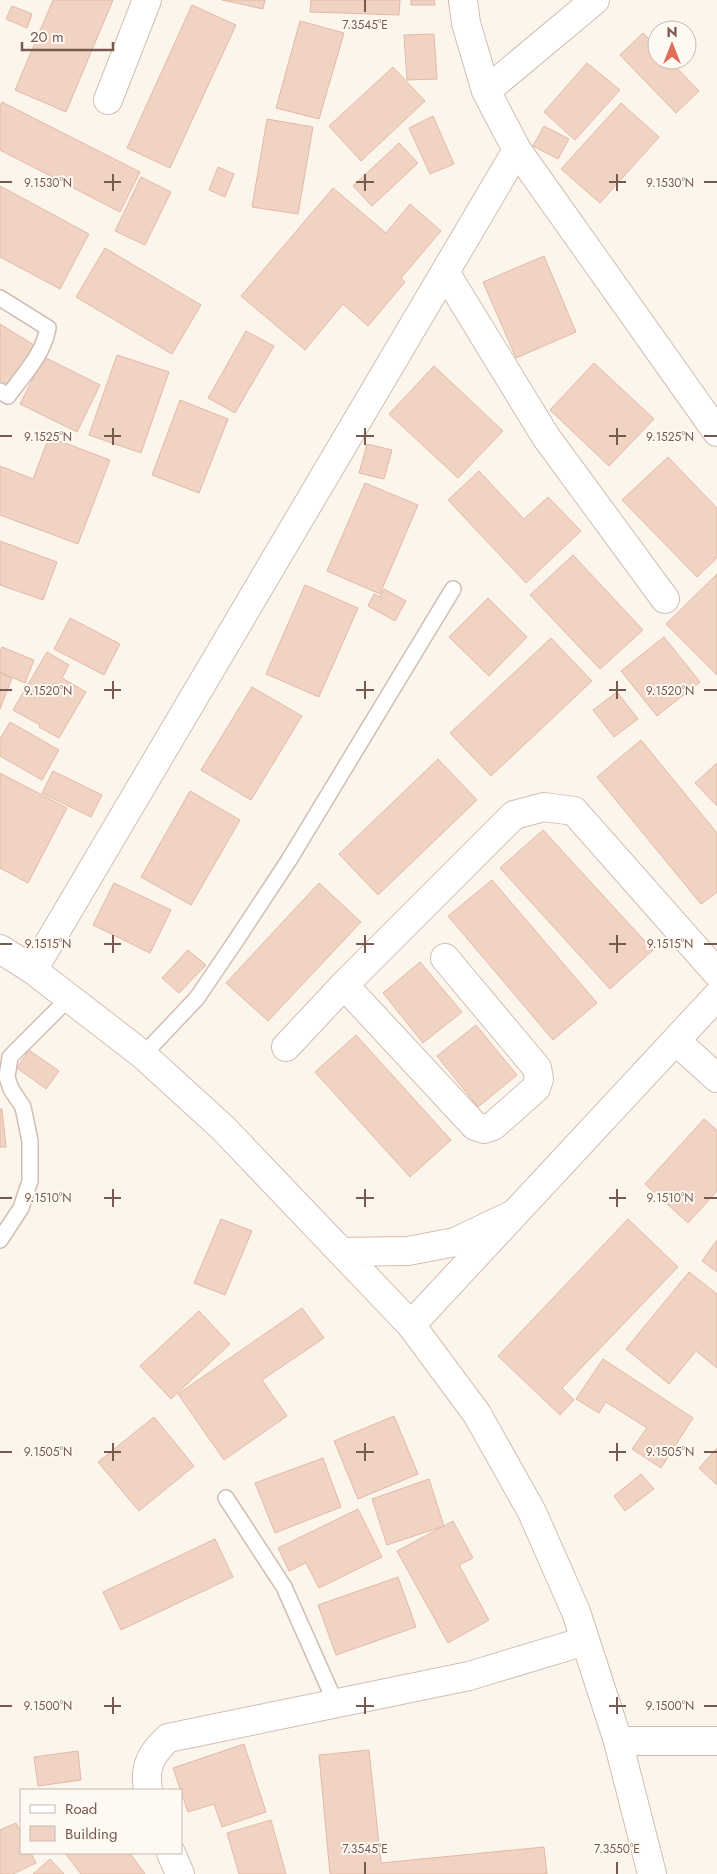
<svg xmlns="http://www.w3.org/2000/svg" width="717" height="1874" viewBox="0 0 717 1874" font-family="Jost,sans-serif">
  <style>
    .building { fill: #f1d3c4; stroke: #e3b9a5 }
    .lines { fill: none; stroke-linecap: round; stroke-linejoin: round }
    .service-casing { stroke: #d1beb3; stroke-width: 18 }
    .minor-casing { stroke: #d1beb3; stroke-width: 30 }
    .tertiary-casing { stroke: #d1beb3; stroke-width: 30 }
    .secondary-casing { stroke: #d4beb1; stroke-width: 30 }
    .service { stroke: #fff; stroke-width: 15 }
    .minor { stroke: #fff; stroke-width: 28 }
    .tertiary { stroke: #fff; stroke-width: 28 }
    .secondary { stroke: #fff; stroke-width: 28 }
    .ticks { fill: none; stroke: #775a4f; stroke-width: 2 }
    .ticks-label { font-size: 12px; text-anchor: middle; fill: #775a4f; stroke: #fef9f2; stroke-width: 4; stroke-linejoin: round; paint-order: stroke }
  </style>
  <rect width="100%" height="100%" fill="#fcf5ec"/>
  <path class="building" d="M53 0H113L66 112 15 90Z
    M222 0H265L263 9Z
    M311 0H400L399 15 310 12Z
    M411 0H434L435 5H411Z
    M192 5 236 25 170 168 127 148Z
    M12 6 32 14 27 28 6 19Z
    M300 21 344 33 319 119 276 108Z
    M643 33 657 47V60H669L699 91 676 113 620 55Z
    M434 34 437 79 407 80 404 35Z
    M587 63 620 90 575 140 544 112Z
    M393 67 425 101 361 161 329 126Z
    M2 102 140 172 120 212 0 150V106Z
    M621 103 659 137 600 203 561 169Z
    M433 116 454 164 430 174 409 128Z
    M267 119 313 127 298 214 252 207Z
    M544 126 569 139 558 159 533 146Z
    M399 143 418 163 372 206 353 186Z
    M218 167 234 174 225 197 209 190Z
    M141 177 171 192 145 245 115 231Z
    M0 186 89 234 60 289 0 257Z
    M333 188 386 233 410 204 441 231 401 278 405 282 368 326 343 304 305 350 241 296Z
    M105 248 201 305 172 354 76 297Z
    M544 256 576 332 516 358 483 282Z
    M0 324 34 345 6 391 0 388Z
    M246 331 274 346 235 413 208 398Z
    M117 355 169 372 141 453 89 435Z
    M44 357 100 385 77 432 20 404Z
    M594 363 654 419 609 466 550 410Z
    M434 366 503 431 458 478 389 414Z
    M180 400 228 419 199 493 152 475Z
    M49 437 110 460 78 544 0 515V466L33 479Z
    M367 444 392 450 384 479 359 473Z
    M668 457 717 508V558L697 577 622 500Z
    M479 471 524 519 548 497 581 531 526 583 448 500Z
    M365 483 418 505 380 594 327 571Z
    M0 541 57 562 43 600 0 585Z
    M573 555 643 630 600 669 530 595Z
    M717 574V675L666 624Z
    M305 585 358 608 319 697 266 674Z
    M384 589 406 601 395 621 368 606 374 594 380 597Z
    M488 598 527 637 489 676 449 637Z
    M70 618 120 644 104 675 54 649Z
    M664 637 700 682 657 716 621 671Z
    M551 638 592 681 491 776 450 733Z
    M2 647 34 660 25 683 0 672V651Z
    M47 652 69 665 62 678 86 692 59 738 39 727 40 725 13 710Z
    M0 673 12 678 0 709Z
    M252 687 302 716 251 800 201 770Z
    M617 692 638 719 614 737 593 710Z
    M10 722 59 750 42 780 0 756V739Z
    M641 740 717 833V892L701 904 597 777Z
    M438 759 477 800 378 895 339 854Z
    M717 763V806L695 783Z
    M53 771 102 795 91 817 42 793Z
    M0 773 67 808 28 883 0 868Z
    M190 791 240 820 191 905 141 877Z
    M543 830 653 950 610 989 500 868Z
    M492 880 597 1003 553 1040 448 916Z
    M114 883 171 910 150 953 93 925Z
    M319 883 361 922 268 1021 226 983Z
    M188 950 206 965 179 993 162 978Z
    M420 962 462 1012 423 1043 383 993Z
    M476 1025 517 1075 478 1107 437 1056Z
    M356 1035 451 1140 410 1177 315 1072Z
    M29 1050 59 1071 46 1089 17 1068Z
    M0 1109H2L6 1147H0Z
    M704 1119 717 1130V1191L688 1223 645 1184Z
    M221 1219 252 1231 225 1295 194 1283Z
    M628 1219 678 1267 562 1388 574 1400 560 1415 498 1356Z
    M717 1240V1272L702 1261Z
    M689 1272 717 1294V1368L696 1351 669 1384 626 1349Z
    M302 1308 324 1338 262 1380 287 1416 224 1460 178 1394Z
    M199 1311 230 1344 171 1399 140 1366Z
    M603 1359 693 1418 661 1468 632 1449 647 1428 606 1402 599 1413 576 1399Z
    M394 1416 418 1474 358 1499 334 1441Z
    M154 1417 194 1466 139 1511 98 1462Z
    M717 1448V1485L699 1468Z
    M323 1458 341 1507 275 1533 255 1483Z
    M641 1474 654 1489 625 1511 614 1496Z
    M429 1479 444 1526 387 1545 372 1499Z
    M358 1509 382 1557 319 1588 306 1563 289 1571 278 1548Z
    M453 1521 473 1558 459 1565 489 1620 448 1643 397 1551Z
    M215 1539 233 1577 121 1630 103 1592Z
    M398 1577 416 1627 336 1655 318 1605Z
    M244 1744 266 1812 222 1827 214 1804 188 1812 173 1768Z
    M369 1750 381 1863 544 1847 547 1874H330L319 1755Z
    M78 1751 81 1780 38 1786 34 1757Z
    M271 1820 286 1874H239L227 1833Z
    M16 1823 21 1833V1853H31L36 1863 13 1874H0V1830Z
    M65 1853H130L145 1874H81Z
    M50 1859 64 1874H33Z"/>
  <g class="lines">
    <g class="service-casing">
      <path id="service" d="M0 298 48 328C43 355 24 374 8 396L0 391
        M143 1055 197 998 237 939 289 860 453 589
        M0 1240 21 1208 30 1181V1141L23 1107 11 1089 7 1077 10 1057 69 998
        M226 1498 284 1587 336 1704"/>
    </g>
    <g class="minor-casing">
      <path id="minor" d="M463 0 466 23 486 91 517 150 717 432
        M486 91 595 0
        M108 100 147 0
        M445 272 546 437 665 599
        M33 970 517 150
        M344 985 475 1126 484 1129 493 1126 536 1088 539 1079 537 1068 445 958
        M676 1041 717 1078
        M286 1047 344 985 514 815 544 807 574 811 717 973
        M411 1325 717 996
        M148 1790C144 1766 151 1754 168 1738L469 1676 585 1641
        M171 1853 180 1874"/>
    </g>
    <g class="tertiary-casing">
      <path id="tertiary" d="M618 1741H717"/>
    </g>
    <g class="secondary-casing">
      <path id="secondary" d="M0 949 33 970 143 1055 223 1128 411 1325 477 1414 532 1512 576 1612 618 1741 652 1874
        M341 1252 408 1251 455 1242 514 1214"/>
    </g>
    <use href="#service" class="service"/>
    <use href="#minor" class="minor"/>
    <use href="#tertiary" class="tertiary"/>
    <use href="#secondary" class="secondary"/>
  </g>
  <path class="ticks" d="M365 0V12M113 174V191M365 174V191M617 174V191M0 182H12M104 182H121M356 182H374M609 182H626M704 182H717M113 428V445M365 428V445M617 428V445M0 436H12M104 436H121M356 436H374M609 436H626M704 436H717M113 681V699M365 681V699M617 681V699M0 690H12M104 690H121M356 690H374M609 690H626M704 690H717M113 935V953M365 935V953M617 935V953M0 944H12M104 944H121M356 944H374M609 944H626M704 944H717M113 1189V1207M365 1189V1207M617 1189V1207M0 1198H12M104 1198H121M356 1198H374M609 1198H626M704 1198H717M113 1443V1461M365 1443V1461M617 1443V1461M0 1452H12M104 1452H121M356 1452H374M609 1452H626M704 1452H717M113 1697V1714M365 1697V1714M617 1697V1714M0 1706H12M104 1706H121M356 1706H374M609 1706H626M704 1706H717M365 1862V1874M617 1862V1874"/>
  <g class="ticks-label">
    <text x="365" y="29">7.3545°E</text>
    <text x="48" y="187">9.1530°N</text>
    <text x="670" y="187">9.1530°N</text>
    <text x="48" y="441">9.1525°N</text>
    <text x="670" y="441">9.1525°N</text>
    <text x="48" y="695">9.1520°N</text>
    <text x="670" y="695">9.1520°N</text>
    <text x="48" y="948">9.1515°N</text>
    <text x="670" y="948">9.1515°N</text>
    <text x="48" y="1202">9.1510°N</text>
    <text x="670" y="1202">9.1510°N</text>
    <text x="48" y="1456">9.1505°N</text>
    <text x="670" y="1456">9.1505°N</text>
    <text x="48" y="1710">9.1500°N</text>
    <text x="670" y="1710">9.1500°N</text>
    <text x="365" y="1853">7.3545°E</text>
    <text x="617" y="1853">7.3550°E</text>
  </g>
  <rect x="20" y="1789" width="162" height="65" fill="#fef9f2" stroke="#c8b9b1"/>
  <rect x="30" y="1805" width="25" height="8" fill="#ffffff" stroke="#c8b9b1"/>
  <text x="65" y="1814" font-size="15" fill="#775a4f">Road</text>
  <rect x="30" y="1826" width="25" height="15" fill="#f1d3c4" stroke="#c8b9b1"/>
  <text x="65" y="1839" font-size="15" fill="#775a4f">Building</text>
  <g transform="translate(672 45)"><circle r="24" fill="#fef9f2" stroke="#c8b9b1"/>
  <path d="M0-4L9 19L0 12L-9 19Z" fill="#e06d57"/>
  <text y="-8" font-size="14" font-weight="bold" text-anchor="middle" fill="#775a4f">N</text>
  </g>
  <path d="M22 42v8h91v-8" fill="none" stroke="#775a4f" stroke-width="2.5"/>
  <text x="30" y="42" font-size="15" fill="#775a4f" stroke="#fef9f2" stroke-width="4" paint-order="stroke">20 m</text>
</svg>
